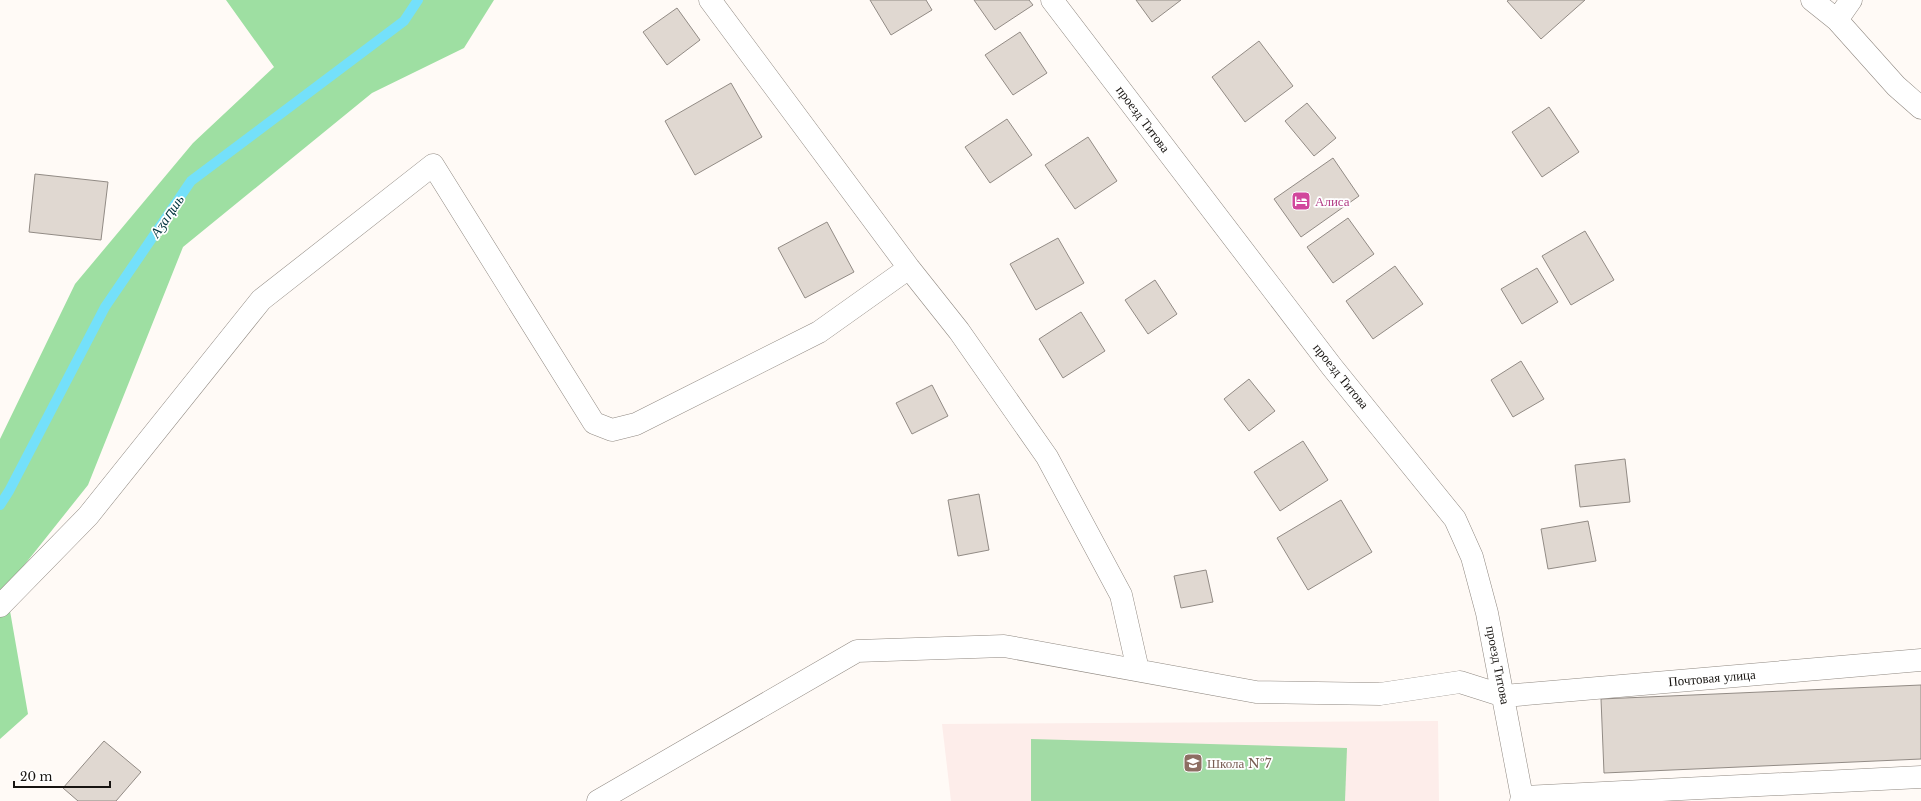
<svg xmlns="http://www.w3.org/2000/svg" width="1921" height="801" viewBox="0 0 1921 801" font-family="'Libre Baskerville',serif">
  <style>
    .education { fill: #fdedea }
    .green { fill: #a2dba5 }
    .forest { fill: #9edfa2 }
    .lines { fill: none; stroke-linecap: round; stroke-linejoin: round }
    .stream { stroke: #74e0fa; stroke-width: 10 }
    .building { fill: #e0d8d1; stroke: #928b85 }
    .minor-casing { stroke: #908982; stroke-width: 23 }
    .minor { stroke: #fff; stroke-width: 22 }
    .labels { text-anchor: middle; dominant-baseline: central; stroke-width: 3.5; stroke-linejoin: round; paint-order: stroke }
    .street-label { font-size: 13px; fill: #171411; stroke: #fff }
    .hotel-label { font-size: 13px; fill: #b23c85; stroke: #fff; text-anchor: start }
    .education-label { font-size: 13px; fill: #785e54; stroke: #fff; text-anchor: start }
    .water-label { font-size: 14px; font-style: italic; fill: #00343e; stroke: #fff }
  </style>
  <rect width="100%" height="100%" fill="#fffaf6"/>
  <path class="education" d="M1438 721 1439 801H951L942 724Z"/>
  <path class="green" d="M1031 739 1347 748 1345 801H1031Z"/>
  <path class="forest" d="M226 0H494L464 48 372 93 183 247 88 485 6 588 28 714 0 739V439L75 284 193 143 274 67Z"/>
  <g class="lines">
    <path class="stream" d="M0 505 9 491 105 307 191 181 404 21 418 0"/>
  </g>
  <path class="building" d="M870 0H926L932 10 891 35Z
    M974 0H1029L1033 5 995 30Z
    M1136 0H1181L1152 22Z
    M1509 0H1585L1541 39 1507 1Z
    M677 8 700 40 667 65 643 32Z
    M1020 32 1047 73 1013 95 985 55Z
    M1259 41 1293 86 1245 122 1212 77Z
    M731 83 762 137 695 175 665 121Z
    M1307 103 1336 138 1314 156 1285 121Z
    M1549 107 1579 152 1542 177 1512 132Z
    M1007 119 1032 155 990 183 965 147Z
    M1088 137 1117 181 1075 209 1045 165Z
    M1333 158 1359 196 1301 237 1274 199Z
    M35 174 108 182 101 240 29 232Z
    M1348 218 1374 254 1333 283 1307 247Z
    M827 222 854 272 805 298 778 248Z
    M1585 231 1614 280 1571 305 1542 256Z
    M1058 238 1084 283 1036 310 1010 264Z
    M1395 266 1423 304 1373 339 1346 301Z
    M1537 268 1558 302 1522 324 1501 289Z
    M1155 280 1177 314 1148 334 1125 300Z
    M1081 312 1105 351 1063 378 1039 339Z
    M1521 361 1544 399 1513 417 1491 380Z
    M1249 379 1275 411 1249 431 1224 399Z
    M932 385 948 416 912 434 896 403Z
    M1303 441 1328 480 1280 511 1254 472Z
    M1625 459 1630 502 1580 507 1575 465Z
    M979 494 989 550 958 556 948 500Z
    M1341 500 1372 552 1308 590 1277 538Z
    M1588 521 1596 561 1548 569 1541 529Z
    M1206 570 1213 602 1181 608 1174 576Z
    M1921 685V759L1604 773 1601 699Z
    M104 741 141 772 116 801H78L63 788Z"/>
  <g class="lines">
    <g class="minor-casing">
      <path id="minor" d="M710 0 909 268 959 331 1047 457 1121 595 1138 670
        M1052 0 1332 367 1455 519 1472 557 1487 613 1522 797 1521 801
        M1812 0 1837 20 1896 86 1921 108
        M1837 20 1851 0
        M0 606 88 516 261 300 433 165 594 423 612 430 636 424 819 332 909 268
        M1522 797 1921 777
        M598 801 857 651 1004 646 1256 692 1380 694 1460 682 1504 696 1921 660"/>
    </g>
    <use href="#minor" class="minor"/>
  </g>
  <defs>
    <g id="hotel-square" transform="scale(1)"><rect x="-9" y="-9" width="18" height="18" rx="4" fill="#d1479c" stroke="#fff"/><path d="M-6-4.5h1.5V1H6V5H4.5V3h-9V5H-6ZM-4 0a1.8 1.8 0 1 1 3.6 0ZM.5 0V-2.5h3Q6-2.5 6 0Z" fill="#fff"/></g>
    <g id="school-square" transform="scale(1)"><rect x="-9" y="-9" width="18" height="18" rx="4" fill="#8d6e63" stroke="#fff"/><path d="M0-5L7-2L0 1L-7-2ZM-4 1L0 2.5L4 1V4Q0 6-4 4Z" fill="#fff"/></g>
  </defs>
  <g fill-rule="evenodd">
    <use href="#hotel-square" x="1301" y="201"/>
    <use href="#school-square" x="1193" y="763"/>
  </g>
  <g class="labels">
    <g class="street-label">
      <text transform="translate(1143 119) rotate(53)">проезд Титова</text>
      <text transform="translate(1341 376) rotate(51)">проезд Титова</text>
      <text transform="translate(1498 665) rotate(79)">проезд Титова</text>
      <text transform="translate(1712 678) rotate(-5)">Почтовая улица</text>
    </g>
    <g class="hotel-label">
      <text x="1315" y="201">Алиса</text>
    </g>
    <g class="education-label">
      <text x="1207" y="763">Школа №7</text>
    </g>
    <g class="water-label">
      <text transform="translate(167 216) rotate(-56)">Аӡаԥшь</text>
    </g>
  </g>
  <path d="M14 781v6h96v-6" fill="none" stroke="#171411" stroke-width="2"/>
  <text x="20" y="781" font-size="12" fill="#171411" stroke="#ffffff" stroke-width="3" paint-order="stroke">20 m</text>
</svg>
